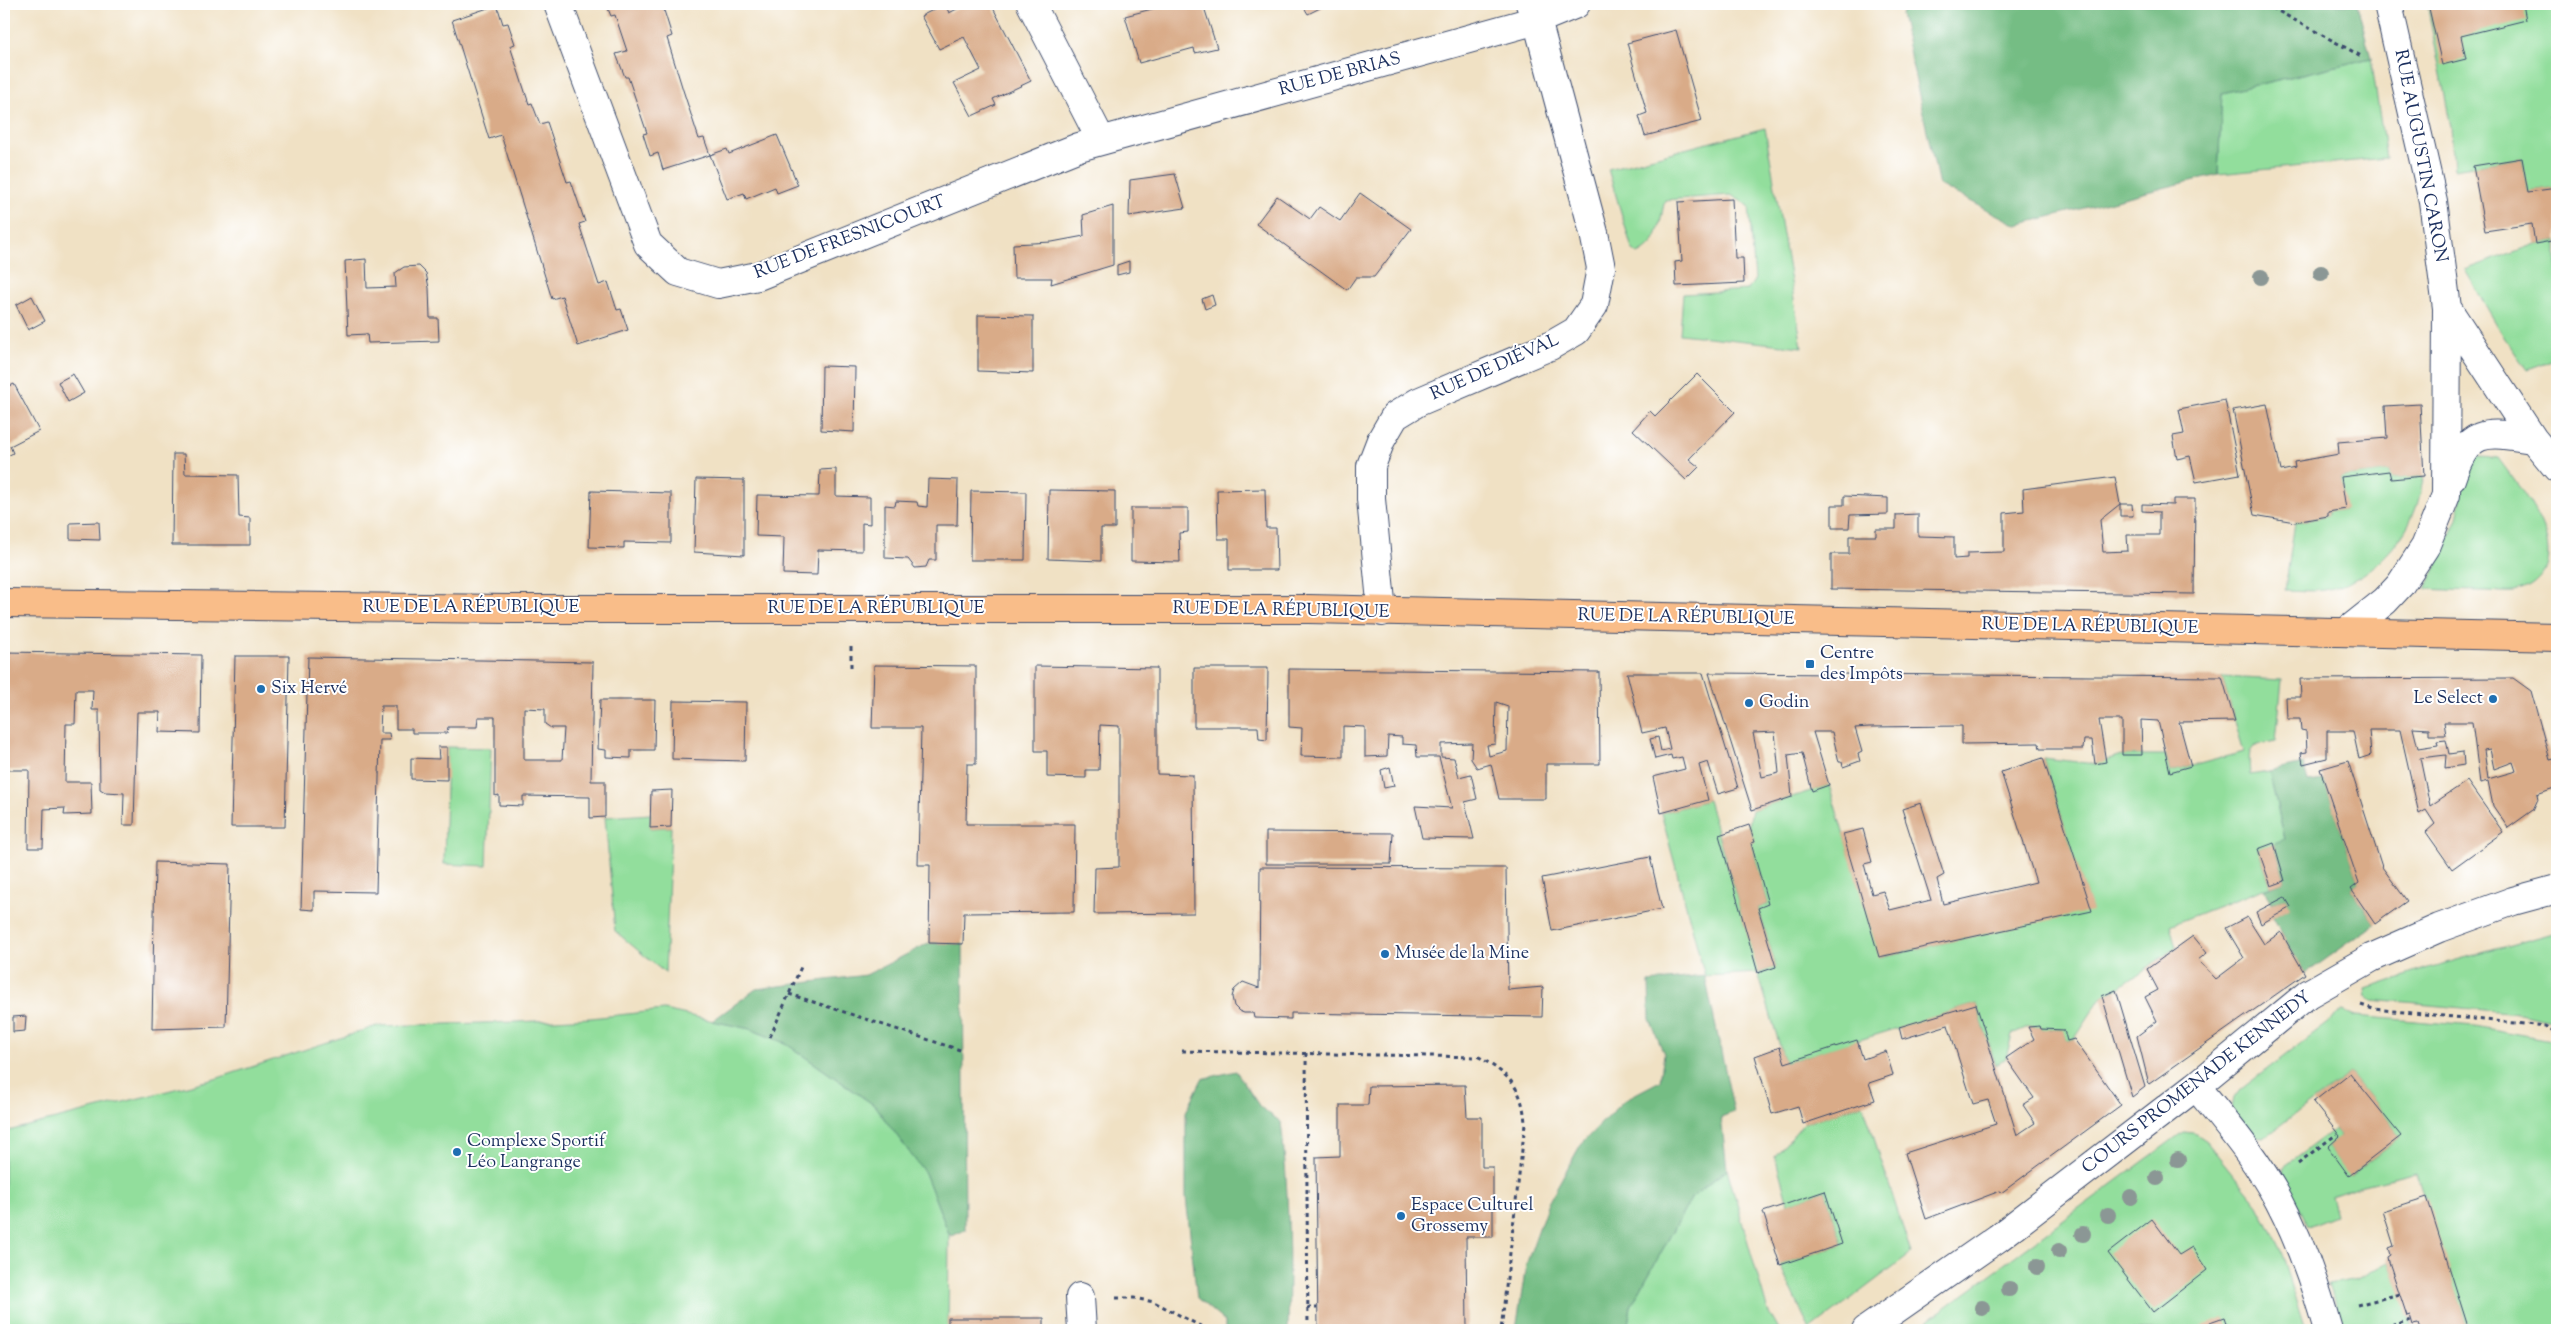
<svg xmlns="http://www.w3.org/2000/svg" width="2561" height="1334" viewBox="0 0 2561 1334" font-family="'Sorts Mill Goudy',serif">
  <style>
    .green { fill: #92de9c; stroke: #56867d }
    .forest { fill: #75bd84; stroke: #487671 }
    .building { fill: #d9ab88; fill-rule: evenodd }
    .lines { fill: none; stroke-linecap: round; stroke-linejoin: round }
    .minor-casing { stroke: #3b4a6d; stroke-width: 30 }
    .major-casing { stroke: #3b4a6d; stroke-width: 30 }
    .path { stroke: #3b4a6d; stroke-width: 3; stroke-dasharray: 4 4; stroke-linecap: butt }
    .minor { stroke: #fff; stroke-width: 28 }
    .major { stroke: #f9bd89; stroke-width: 28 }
    .tree { fill: #8b9795 }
    .poi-dot { fill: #1f6fb2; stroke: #fff; stroke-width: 2 }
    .labels { text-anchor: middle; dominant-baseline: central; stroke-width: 4; stroke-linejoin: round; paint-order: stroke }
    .street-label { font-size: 18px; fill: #1b2f5e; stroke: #fff }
    .poi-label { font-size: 18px; fill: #1b2f5e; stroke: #fff; text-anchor: start }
  </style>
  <rect width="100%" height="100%" fill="#fff"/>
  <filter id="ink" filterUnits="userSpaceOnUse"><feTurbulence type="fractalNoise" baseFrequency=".02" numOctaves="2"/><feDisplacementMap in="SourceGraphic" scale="10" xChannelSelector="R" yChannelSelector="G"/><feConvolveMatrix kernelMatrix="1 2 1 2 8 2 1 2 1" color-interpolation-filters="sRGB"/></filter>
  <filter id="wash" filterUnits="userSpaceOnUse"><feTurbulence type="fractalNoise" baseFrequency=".0096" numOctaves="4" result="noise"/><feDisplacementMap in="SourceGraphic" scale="20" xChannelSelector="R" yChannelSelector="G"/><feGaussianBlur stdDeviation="1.12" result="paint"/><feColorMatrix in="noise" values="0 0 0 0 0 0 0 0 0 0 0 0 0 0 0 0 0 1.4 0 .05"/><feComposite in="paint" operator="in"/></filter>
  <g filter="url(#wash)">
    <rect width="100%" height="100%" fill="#f0e1c4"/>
    <path class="green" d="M2427 4H2557V188L2528 192 2522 158 2454 169 2451 127Z
      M2371 58 2386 158 2218 174 2222 93Z
      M1765 128 1802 347 1680 334 1683 294 1748 290 1755 279 1749 206 1731 195 1665 200C1659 222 1661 243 1638 254L1632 249 1608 169Z
      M2557 240V359L2527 370 2504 337 2465 270 2535 244Z
      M2479 457 2498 458C2518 486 2561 535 2544 571 2538 582 2526 590 2514 592 2505 593 2495 591 2487 591 2466 591 2446 590 2426 589L2457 519 2468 464Z
      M2389 471 2391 479 2424 476C2421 488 2419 502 2414 513 2399 549 2363 584 2324 590 2312 592 2298 590 2285 590L2295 522 2328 516V512L2345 509 2341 477Z
      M2222 677 2282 680 2276 741C2248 746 2248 747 2250 775L2269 772 2285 840 2258 849 2271 886 2170 925 2176 947 2116 990 2102 996 2074 1039 2067 1041 2063 1030 2041 1029 2040 1026 2028 1027 2012 1034 2006 1058 1996 1066 1976 1004 1785 1063 1758 973 1705 976 1661 813 1708 800 1759 973 1776 967 1758 908 1768 904 1751 843 1754 842 1749 825 1752 810 1829 785 1880 957 2091 910 2043 758 2095 764 2122 755H2166L2170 772 2244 752Z
      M447 747 491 748 487 866 444 864Z
      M651 814 650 828 671 827 665 973 615 931 605 817Z
      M2557 932V1021L2519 1013 2372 1000 2367 996 2366 989 2428 968Z
      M664 1010 750 1029 785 1043 874 1105 925 1173 949 1234 948 1330H4V1132L215 1079 377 1026 517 1022 591 1018Z
      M2343 1011 2355 1016 2474 1026 2557 1041V1330H2469L2417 1172 2360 1186 2331 1196 2336 1215 2308 1226 2283 1176 2285 1166 2334 1129 2340 1136 2328 1147 2350 1176 2401 1136 2350 1073 2264 1137 2252 1136 2232 1108 2234 1098 2240 1090Z
      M1863 1104 1911 1253 1810 1330 1780 1265 1842 1244 1825 1191 1788 1204 1775 1156 1803 1124Z
      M2183 1132 2194 1133 2206 1141 2258 1205 2281 1251 2306 1330H1915Z
      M1727 1169 1767 1309 1779 1330H1627L1631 1306 1692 1197Z
      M2389 1262 2414 1330H2343L2329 1284 2358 1279Z"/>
    <path class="forest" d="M1911 4H2357L2371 58 2222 93 2218 174 2017 225 1939 185 1901 14Z
      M2303 764 2308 782 2324 780 2359 883 2351 889 2375 924 2305 974 2273 917 2290 907 2285 897 2271 904 2264 889 2285 881 2274 843 2285 839 2269 772Z
      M929 943 963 944 965 1230 952 1236 949 1234 925 1173 874 1105 785 1043 750 1029 712 1021 756 989 866 975Z
      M1705 976 1734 1112 1721 1117 1727 1169 1692 1197 1631 1306 1627 1330H1516L1526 1265 1548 1203 1581 1144 1624 1100 1660 1081 1664 1054 1650 1019 1649 982Z
      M1236 1071 1260 1107 1281 1122C1289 1190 1290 1261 1288 1330H1225V1322L1197 1298 1186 1197V1112L1202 1079Z"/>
    <g id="blocks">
      <path class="building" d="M606 4H662L672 36 667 38 683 90 699 139 704 138 710 155 727 149 729 154 777 135 798 185 777 193 775 187 746 199 744 193 727 199 710 155 663 170 658 153 650 156 643 134 647 133 628 77H625L616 54 627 51 615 15 611 16Z
        M945 4 949 13 967 4H991L1031 81 993 99 996 105 972 116 954 83 981 70 964 37 939 49 921 16Z
        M1171 4H1203L1217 48 1195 53 1194 48 1139 63 1125 16Z
        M1302 4H1328L1308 14Z
        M2428 4H2523L2526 20 2461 36 2466 59 2442 65Z
        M497 5 503 24 508 23 515 44 510 46 529 104 532 103 540 124 547 122 567 182 571 181 585 222 579 224 599 285 608 282 617 310 621 309 628 330 578 346 562 296 552 299 501 135 489 139 452 20Z
        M1676 30 1702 121 1645 136 1639 116 1647 113 1627 43Z
        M2557 116V137H2556L2551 117Z
        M2522 158 2528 192 2557 188V240L2535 244 2532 224 2485 231 2473 166Z
        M1175 174 1185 208 1129 216 1130 180Z
        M1360 193 1411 229 1374 277H1356L1347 290 1256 224 1277 196 1310 219 1319 207 1340 221Z
        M1732 199 1735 258H1743L1744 283 1676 286 1675 262 1682 261 1678 202Z
        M1113 206V265L1051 284 1052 278H1014L1013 244 1052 242 1084 236 1083 215Z
        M366 259 367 288 396 287 395 273 404 267 419 266 426 273 429 288 430 318H438L439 341 368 343 367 334 348 335 345 261Z
        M1129 261V272L1117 275V265Z
        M1212 295 1215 305 1205 309 1202 299Z
        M32 296 45 321 28 330 16 305Z
        M978 315 1033 316V373L978 371Z
        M822 366 855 367 854 432 821 430Z
        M73 374 84 393 68 402 58 382Z
        M1697 374 1735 412 1689 459 1699 467 1686 480 1633 430 1650 411 1655 416Z
        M14 384 39 431 10 446 13 453 4 458V389Z
        M2225 400 2240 474 2196 482 2190 456 2177 459 2173 436 2184 434 2179 409Z
        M2267 404 2281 471 2295 468 2294 462 2339 454 2338 442 2387 438 2385 406 2420 404 2424 476 2391 479 2389 471 2341 477 2346 509 2328 512V516L2295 522 2254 515 2233 410Z
        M173 454H184L185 474 238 475 239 517 250 518V545H172Z
        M836 469V496L870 497V524L862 523V551L818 550 817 575 783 574 784 537 756 536 757 495 819 496 820 470Z
        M2115 477 2120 504 2100 520 2103 552 2128 551 2127 535H2159V512L2142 511V504L2173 505V499H2195L2194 594 1831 589V554H1849V536H1876V529H1896V515L1918 514V536L1954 537V559L1967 558V553L2004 552V513L2024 511 2023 489Z
        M696 479 744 480V555L694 552Z
        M928 479 958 480 957 525H936V560H929L926 567 915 568 908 559 885 558V505L895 506 896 501 917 502 918 506 927 507Z
        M1265 489 1266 528H1276L1277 570H1229V539H1218L1217 490Z
        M1049 490 1115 491V528H1101V561L1048 559Z
        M591 491 671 493V543L624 542V548L589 547Z
        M971 491 1026 492 1025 560H970Z
        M1844 496 1888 498V514L1850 515 1849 528H1832V505H1844Z
        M2120 504H2132L2133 516H2120Z
        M1131 508H1188V532L1179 533 1180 562 1131 561Z
        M99 522 100 540 70 539V523Z
        M4 652 201 655 200 733 159 732 160 712H137L134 825H123L124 793 105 792 100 789 99 710H92L93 690H76L75 724H66L65 782H91L92 814 64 815 65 808 44 809 43 848H28L29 770H4Z
        M235 656H289L285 827H231Z
        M308 657 593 662 591 781H605V817L590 818V797L523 796V806L499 805V795L495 796V717H478L477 727H448L447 733H412V729H396V706H381L380 733H389L390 740H380L376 892 314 891V910L301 909ZM524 708 545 709V724L551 728H564L562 760H524Z
        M874 665 976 666V764H967L966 824H1075L1074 912 964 913 963 944 929 943 930 865H918L921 728H872Z
        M1035 666 1157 668V774L1193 775 1194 913 1094 914 1095 868 1119 867V726L1100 725 1099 770H1086V778L1047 777V751H1035Z
        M1194 668H1268L1267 740 1259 739 1258 727H1194Z
        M1289 669 1599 672 1600 764H1546V799H1499L1491 764 1477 768 1471 759 1472 743 1441 744V757L1454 758 1459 777 1471 774 1477 799 1465 802 1474 839 1422 838 1415 806 1452 808 1439 757H1417L1416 745 1402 744V737L1388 736 1387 756 1365 757V727L1343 726V757L1301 756 1302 728 1289 727ZM1496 702 1508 706 1507 751 1489 756 1487 745 1495 744Z
        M1627 673H1703L1738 788 1718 794 1708 762 1699 765 1708 800 1661 813 1653 777 1685 769 1682 757 1672 759 1671 755 1655 759 1650 739 1658 737 1661 751 1670 749 1665 728 1642 733Z
        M1709 673 2222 677 2235 721 2179 722 2191 766 2170 772 2158 721 2141 720 2142 755H2122V720H2099L2106 762 2095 764 2092 740H2084L2083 749H2040L2039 743 1962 744V726L1869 727 1855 728 1862 752 1858 754 1860 761 1843 767 1842 762H1839L1832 732H1813L1829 785 1812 791 1802 753 1788 755 1792 797 1752 810ZM1775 732 1779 773 1762 777 1753 733Z
        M2513 678 2531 691 2550 760 2554 759 2557 771V787L2537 794 2538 799 2533 810 2508 828 2493 806 2488 781 2480 783 2472 722H2444L2446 735H2429V729L2413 728 2418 748 2438 745 2437 741 2446 740 2449 754 2463 752 2464 765 2445 768 2446 755 2420 758 2430 806 2467 781 2503 832 2452 869 2426 832 2435 824 2426 810 2419 814 2400 730H2369L2371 755 2359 759 2353 731H2327V758L2303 764 2301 753 2307 752 2306 731 2301 730 2300 719H2287L2286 697H2301L2300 679ZM2490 749 2494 769 2513 762 2516 771 2488 779 2484 750Z
        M600 700H655L654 750H631V758L606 757V750L598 749Z
        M673 701 746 702 745 761 672 759Z
        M438 747H447V780L411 779V758L439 759Z
        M2043 758 2092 911 1879 957 1843 834 1863 829 1872 862 1864 864 1872 894 1883 891 1890 910 1931 900 1902 809 1921 803 1944 875 1937 879 1943 904 2036 882 2001 772Z
        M2348 761 2382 867 2407 901 2375 924 2351 889 2359 883 2320 769Z
        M1390 767 1394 786 1384 788 1381 770Z
        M672 790 671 827 650 828 651 791Z
        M1749 825 1755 842 1751 843 1768 904 1758 908 1776 967 1758 973 1719 835Z
        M1266 832 1393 833 1391 864H1266Z
        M2274 843 2285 881 2271 886 2258 849Z
        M1650 857 1662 909 1552 931 1542 878Z
        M155 862 230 864 226 1027 152 1029Z
        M1260 867 1506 868 1508 990 1543 987 1542 1017 1291 1013V1019L1254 1018 1253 1013H1244L1239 1011 1234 1006 1232 997 1234 990 1243 982 1259 988Z
        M2285 897 2291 907 2261 924 2256 912Z
        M2247 917 2264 944 2281 932 2305 974 2149 1084 2137 1036 2157 1021 2145 997 2158 990 2147 969 2193 936 2207 953 2198 960 2216 979 2244 958 2226 928Z
        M2116 990 2145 1087 2132 1097 2102 996Z
        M1976 1004 2017 1135 2035 1123 2023 1105 2034 1098 2006 1058 2034 1039 2028 1027 2040 1026 2041 1029 2064 1030 2067 1041 2074 1039 2121 1105 2001 1193 2000 1191 1926 1219 1905 1153 1996 1124 1988 1100 1973 1104 1948 1025 1902 1039 1899 1027Z
        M26 1016 25 1031 13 1032V1017Z
        M1857 1040 1863 1059 1886 1051 1893 1075 1869 1083 1875 1100 1803 1124 1798 1106 1772 1114 1755 1056 1780 1047 1785 1063Z
        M2350 1073 2401 1136 2349 1176 2328 1147 2340 1136 2313 1102Z
        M1465 1085 1467 1117H1482V1167H1493V1237H1466L1467 1330H1318L1316 1157 1340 1156V1105H1368L1369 1086Z
        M1825 1191 1842 1244 1780 1265 1763 1212Z
        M2427 1197 2452 1276 2469 1330H2420L2418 1324 2413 1325 2410 1315 2407 1316 2389 1262 2388 1257 2391 1255 2389 1248 2394 1246 2383 1211Z
        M2152 1219 2179 1255 2192 1247 2207 1270 2153 1312 2108 1253Z
        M948 1318H1044V1330H948Z
        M2224 1318 2228 1330H2190Z"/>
    </g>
  </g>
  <g filter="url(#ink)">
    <use href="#blocks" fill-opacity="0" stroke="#3b4a6d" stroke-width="1"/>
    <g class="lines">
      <g class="minor-casing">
        <path id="minor" d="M558 4 648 244 678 272 718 284 758 276 1079 147 1537 20 1576 4
          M1031 4 1101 140
          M2388 4 2433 201 2447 308 2533 439 2557 468
          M2451 479C2468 428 2484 431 2533 439
          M1382 612 1371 499V466L1381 440 1395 416 1418 402 1550 346 1576 331 1594 305 1601 268 1594 233 1537 20 1530 4
          M2346 632 2385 601 2400 585 2425 547 2446 495 2447 308
          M2196 1086C2225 1122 2257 1159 2279 1201 2300 1241 2316 1287 2328 1330
          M1080 1297 1082 1330
          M1866 1330 1998 1238 2196 1086 2308 994 2371 958 2439 928 2513 901 2557 889"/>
      </g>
      <g class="major-casing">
        <path id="major" d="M4 603 510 609H1309L2557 637"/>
      </g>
      <path class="path" d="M2265 4 2363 57
        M851 667V645
        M789 994 963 1051
        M2361 1005 2373 1009 2545 1026 2557 1033
        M770 1037 801 967
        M1182 1051 1479 1057C1509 1075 1523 1087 1525 1124L1501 1330
        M1306 1053 1308 1330
        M2298 1163 2337 1134
        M1116 1298H1134L1154 1302 1208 1330
        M2357 1305 2400 1294
        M1307 1308H1317
        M2376 1330 2411 1320"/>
      <use href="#minor" class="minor"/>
      <use href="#major" class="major"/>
    </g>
    <g class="tree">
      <circle cx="2321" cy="273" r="8"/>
      <circle cx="2261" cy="277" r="8"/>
      <circle cx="2178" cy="1160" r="8"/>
      <circle cx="2157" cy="1178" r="8"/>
      <circle cx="2131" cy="1197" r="8"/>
      <circle cx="2108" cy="1215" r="8"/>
      <circle cx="2083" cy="1234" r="8"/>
      <circle cx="2059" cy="1251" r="8"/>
      <circle cx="2037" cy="1267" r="8"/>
      <circle cx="2009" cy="1289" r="8"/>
      <circle cx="1982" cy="1308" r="8"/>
    </g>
  </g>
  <g class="poi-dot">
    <rect x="1805" y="659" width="10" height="10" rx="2.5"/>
    <circle cx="261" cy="689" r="5"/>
    <circle cx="2493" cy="699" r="5"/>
    <circle cx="1749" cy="703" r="5"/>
    <circle cx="1385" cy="954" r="5"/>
    <circle cx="457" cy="1152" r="5"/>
    <circle cx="1401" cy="1216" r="5"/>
  </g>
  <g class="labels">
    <g class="street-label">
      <text transform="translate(1340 75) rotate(-15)">RUE DE BRIAS</text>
      <text transform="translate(2420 156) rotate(79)">RUE AUGUSTIN CARON</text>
      <text transform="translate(850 238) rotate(-21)">RUE DE FRESNICOURT</text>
      <text transform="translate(1495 368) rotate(-24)">RUE DE DIÉVAL</text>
      <text x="471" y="608">RUE DE LA RÉPUBLIQUE</text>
      <text x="876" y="609">RUE DE LA RÉPUBLIQUE</text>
      <text transform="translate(1281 611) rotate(1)">RUE DE LA RÉPUBLIQUE</text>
      <text transform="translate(1686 618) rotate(1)">RUE DE LA RÉPUBLIQUE</text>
      <text transform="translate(2090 627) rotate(1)">RUE DE LA RÉPUBLIQUE</text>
      <text transform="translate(2197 1083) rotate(-38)">COURS PROMENADE KENNEDY</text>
    </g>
    <g class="poi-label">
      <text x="1820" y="654">Centre<tspan x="1820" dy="21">des Impôts</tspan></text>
      <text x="271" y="689">Six Hervé</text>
      <text x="2483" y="699" text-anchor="end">Le Select</text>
      <text x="1759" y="703">Godin</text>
      <text x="1395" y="954">Musée de la Mine</text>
      <text x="467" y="1142">Complexe Sportif<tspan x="467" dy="21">Léo Langrange</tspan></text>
      <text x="1411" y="1206">Espace Culturel<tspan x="1411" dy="21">Grossemy</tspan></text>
    </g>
  </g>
  <rect width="2561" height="1334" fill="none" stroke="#fff" stroke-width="20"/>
</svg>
